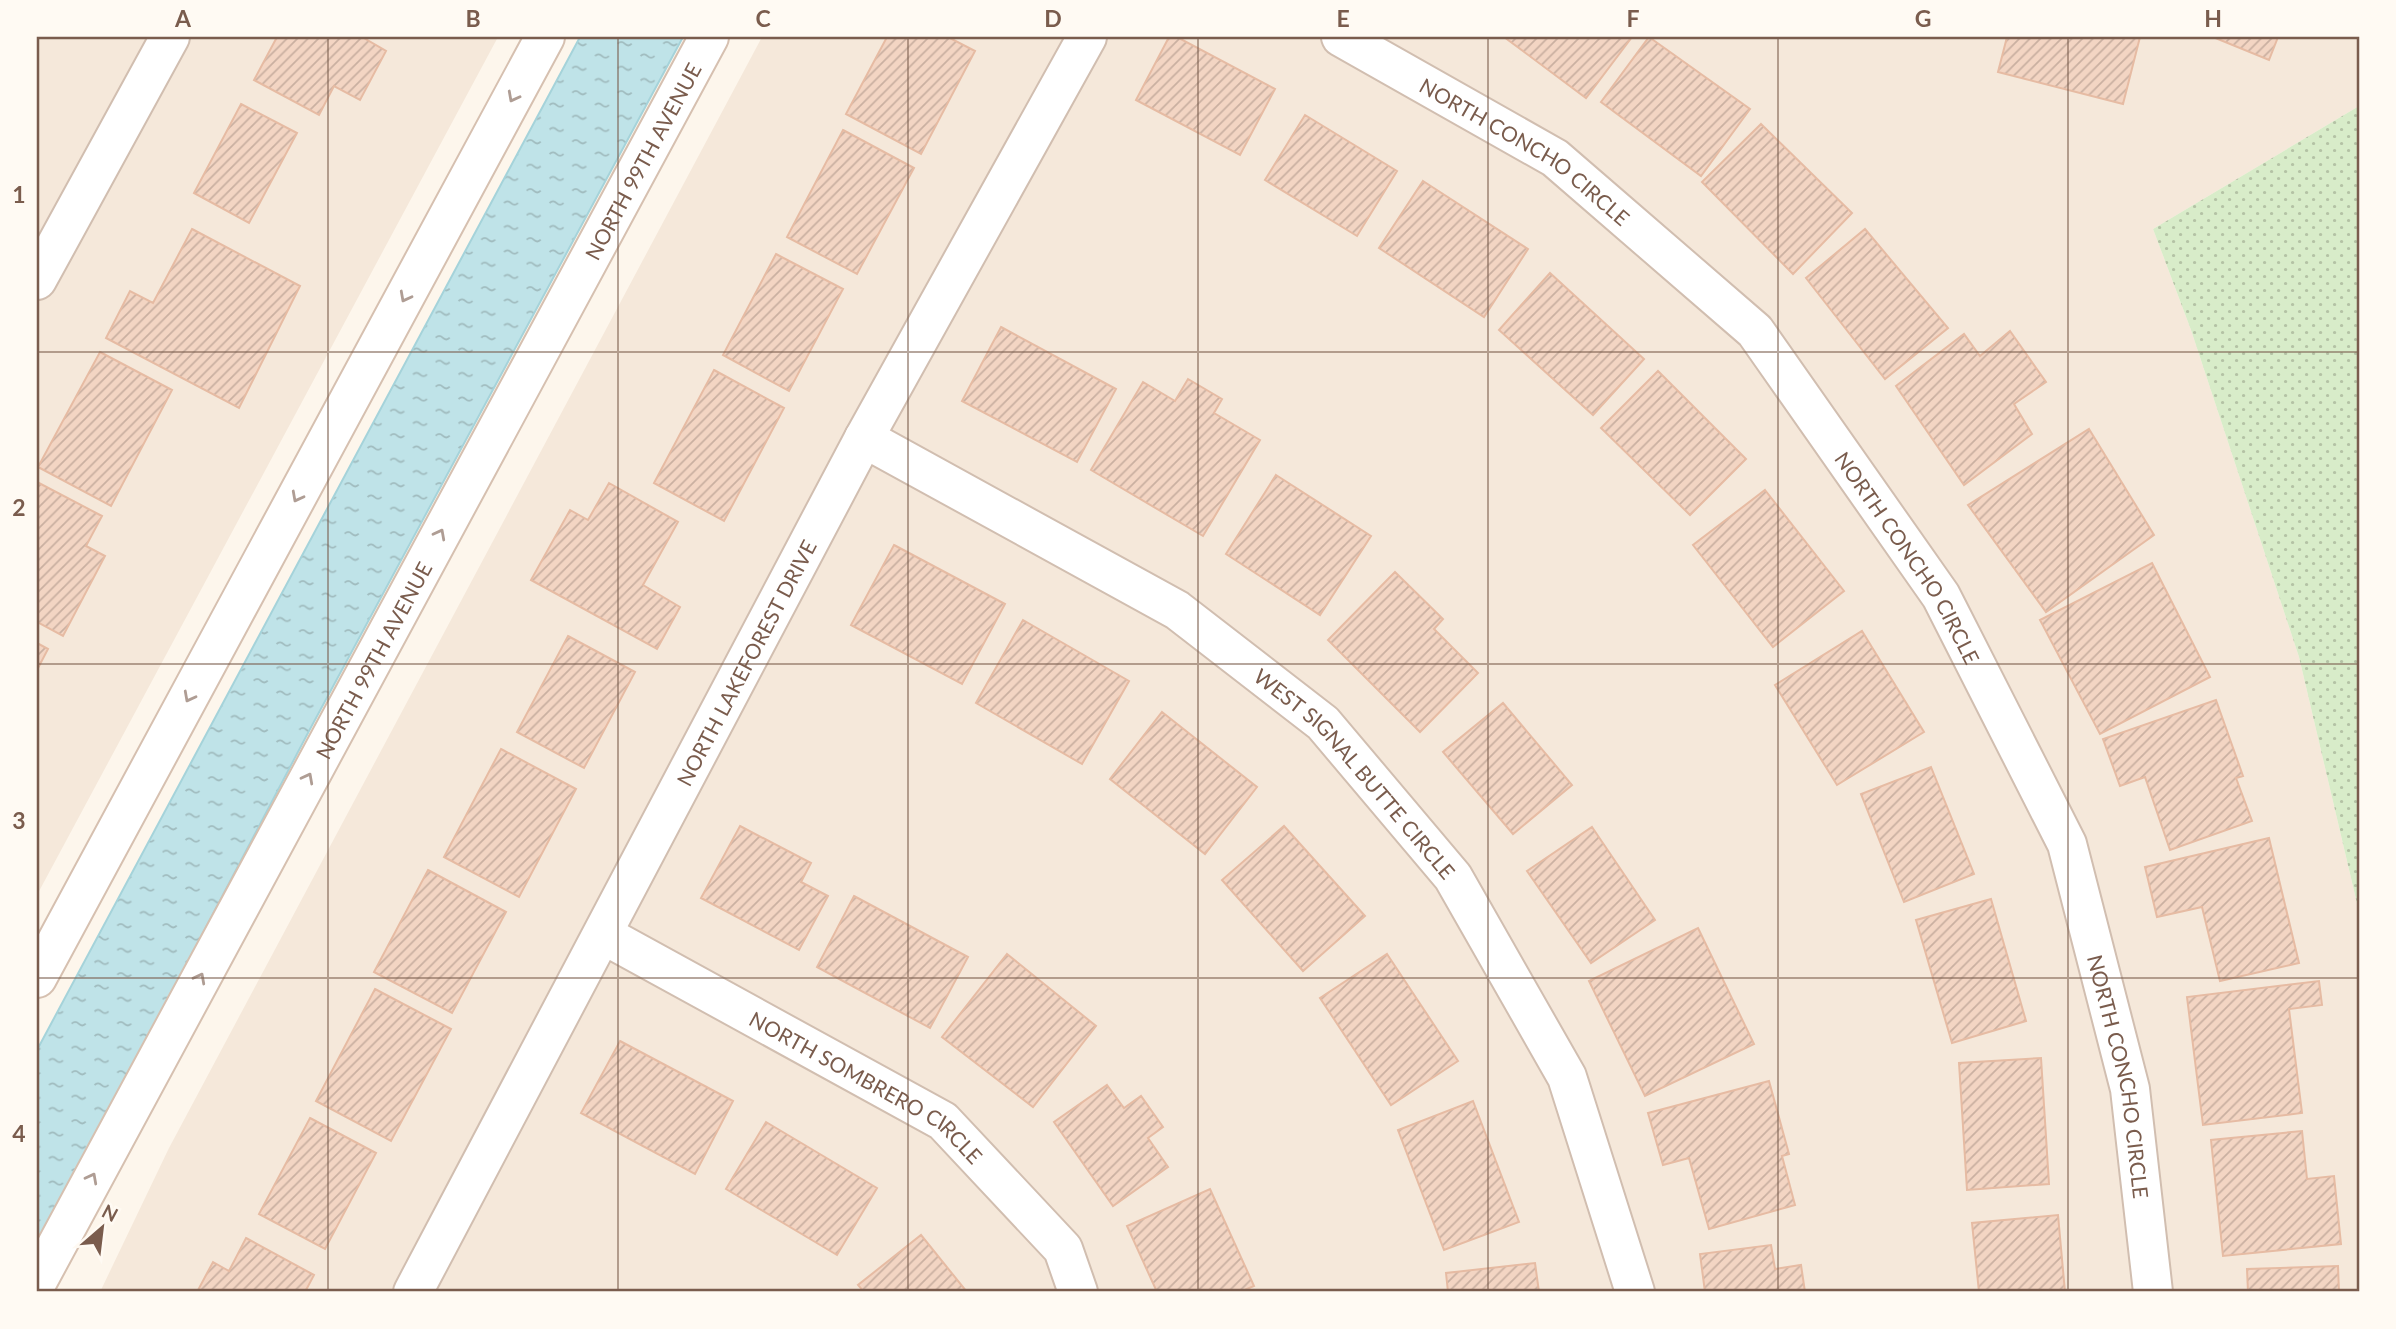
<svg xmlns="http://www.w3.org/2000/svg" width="2396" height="1329" viewBox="0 0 2396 1329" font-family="Lato,sans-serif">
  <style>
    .residential { fill: #f5e8da }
    .grass { fill: url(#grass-dots) }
    .water { fill: url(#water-ripples); stroke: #a5d3da; stroke-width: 2 }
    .building { fill: url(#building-hatch); stroke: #e6bba3; stroke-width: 2 }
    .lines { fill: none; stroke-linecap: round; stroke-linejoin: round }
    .street-casing { stroke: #d1beb0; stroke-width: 42 }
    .secondary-casing { stroke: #d6c0b0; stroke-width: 42 }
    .street { stroke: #fff; stroke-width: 38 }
    .secondary { stroke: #fff; stroke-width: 38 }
    .oneway { stroke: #af9d94 }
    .grid { fill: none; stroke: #7a5c4d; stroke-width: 2; stroke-opacity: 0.55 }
    .labels { text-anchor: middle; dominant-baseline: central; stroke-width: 7; stroke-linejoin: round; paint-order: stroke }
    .street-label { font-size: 21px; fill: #7a5c4d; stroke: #fffaf3 }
    .neatline { fill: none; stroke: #7a5c4d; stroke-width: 2.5 }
    .grid-label { font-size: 23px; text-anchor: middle; font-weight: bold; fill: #7a5c4d }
  </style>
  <defs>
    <pattern id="grass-dots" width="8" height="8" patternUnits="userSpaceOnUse" patternTransform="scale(1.75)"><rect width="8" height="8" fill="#d8ecc9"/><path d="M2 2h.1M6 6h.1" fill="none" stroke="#b4c2a5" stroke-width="1.8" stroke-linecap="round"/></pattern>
    <pattern id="water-ripples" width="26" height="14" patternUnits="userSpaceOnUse" patternTransform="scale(1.75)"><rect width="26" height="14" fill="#bfe3e8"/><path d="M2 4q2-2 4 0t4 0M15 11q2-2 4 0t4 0" fill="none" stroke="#a0bbbe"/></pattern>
    <pattern id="building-hatch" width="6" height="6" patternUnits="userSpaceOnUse" patternTransform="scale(1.75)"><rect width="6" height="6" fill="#f3d5c3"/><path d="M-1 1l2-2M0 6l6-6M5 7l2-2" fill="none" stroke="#cab0a1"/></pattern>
  </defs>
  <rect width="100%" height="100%" fill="#fdf6ec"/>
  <path class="residential" d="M37 37H498L37 895Z
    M762 37H2359V106L2153 229 2191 330 2299 657 2359 912V1292H100L169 1148Z"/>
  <path class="grass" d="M2359 106V912L2299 657 2191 330 2153 229Z"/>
  <path class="water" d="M580 37H683L309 731 37 1249V1050Z"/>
  <path class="building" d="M277 37H362L386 51 360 100 334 86 319 115 254 80Z
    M887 37H948L975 51 921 154 846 114Z
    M1169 37H1177L1275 89 1240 155 1136 100Z
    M1504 37H1632L1586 98Z
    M1649 37 1750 109 1701 176 1601 102Z
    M2007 37H2140L2123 104 1998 72Z
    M2213 37H2278L2269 60Z
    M241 104 297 133 249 223 194 193Z
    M1305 115 1397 171 1357 236 1265 180Z
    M1761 124 1852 213 1793 274 1702 182Z
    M843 130 914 168 857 274 787 237Z
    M1423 181 1528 249 1484 317 1379 248Z
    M192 229 300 286 239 408 106 338 130 291 153 303Z
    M1865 229 1948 328 1885 379 1806 278Z
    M776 254 843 289 789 391 723 355Z
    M1550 273 1644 359 1593 415 1499 330Z
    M1001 327 1116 389 1077 462 962 401Z
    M2010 331 2046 382 2014 404 2032 434 1964 485 1896 386 1964 334 1980 356Z
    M100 352 172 390 111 506 38 467Z
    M714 370 784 408 724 521 654 483Z
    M1658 371 1746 459 1690 515 1601 428Z
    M1188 379 1222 399 1214 413 1260 440 1203 536 1091 470 1143 382 1175 401Z
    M2089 429 2154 535 2046 612 1968 505Z
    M1276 475 1371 536 1320 615 1226 554Z
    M37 482 102 516 86 546 105 556 63 636 37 622Z
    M609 483 678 522 643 585 680 607 657 649 531 580 570 510 588 520Z
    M1765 490 1844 591 1773 647 1693 545Z
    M894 545 1005 604 962 684 851 625Z
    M2152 563 2210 677 2100 734 2040 620Z
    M1395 572 1443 619 1434 629 1478 673 1420 732 1328 640Z
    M1023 620 1129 681 1082 764 976 703Z
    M1862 631 1924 732 1837 785 1775 685Z
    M568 636 635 672 584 768 517 732Z
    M37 643 48 649 37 670Z
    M2216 700 2243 776 2236 778 2252 821 2170 850 2145 777 2120 786 2103 739Z
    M1503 703 1572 785 1513 834 1443 752Z
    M1162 712 1257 787 1205 854 1110 779Z
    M501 749 576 789 519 897 444 857Z
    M1931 767 1974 874 1904 902 1861 794Z
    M740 826 811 863 801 882 828 896 799 950 701 898Z
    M1284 826 1365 916 1303 971 1222 880Z
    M1592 827 1655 920 1591 963 1527 871Z
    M2269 838 2299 963 2220 981 2202 907 2157 917 2145 867Z
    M428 870 506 912 452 1013 374 972Z
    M854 896 968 957 930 1028 817 967Z
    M1991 899 2026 1021 1952 1043 1916 920Z
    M1698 928 1754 1044 1645 1096 1589 981Z
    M1007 954 1096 1026 1033 1107 942 1037Z
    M1387 954 1458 1061 1391 1105 1320 998Z
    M2319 981 2322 1005 2289 1009 2302 1113 2203 1125 2187 997Z
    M375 989 451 1029 391 1141 316 1101Z
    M620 1041 733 1101 695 1174 581 1113Z
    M2041 1058 2049 1184 1967 1190 1959 1063Z
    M1769 1081 1789 1154 1782 1156 1795 1205 1709 1229 1689 1158 1663 1165 1648 1113Z
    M1107 1085 1124 1108 1141 1096 1163 1127 1148 1138 1168 1167 1113 1206 1054 1122Z
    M1473 1101 1519 1222 1444 1250 1398 1130Z
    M310 1118 376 1153 325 1249 259 1214Z
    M766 1122 877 1188 837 1255 726 1189Z
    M2302 1131 2307 1179 2334 1176 2341 1244 2223 1256 2211 1140Z
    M1210 1189 1254 1286 1240 1292H1157L1127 1226Z
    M2058 1215 2065 1292H1979L1972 1223Z
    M921 1235 967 1292H864L858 1285Z
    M246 1238 314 1275 305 1292H197L213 1262 229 1271Z
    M1771 1245 1775 1269 1801 1265 1805 1292H1705L1700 1254Z
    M1535 1263 1539 1292H1448L1446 1273Z
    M2338 1266 2339 1292H2248L2247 1269Z"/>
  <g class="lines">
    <g class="street-casing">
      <g id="street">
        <path id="s1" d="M1341 37 1555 158 1755 331 1941 596 2067 844 2130 1089 2153 1292"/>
        <path d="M37 280 170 37"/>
        <path id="s2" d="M864 438 1177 610 1323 723 1453 877 1567 1077 1635 1292"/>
        <path id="s3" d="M604 935 943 1121 1063 1249 1078 1292"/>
        <path id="s4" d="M413 1292 864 438 1087 37"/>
      </g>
    </g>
    <g class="secondary-casing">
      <g id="secondary">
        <path d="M37 978 545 37"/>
        <path id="s5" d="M37 1282 709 37"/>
      </g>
    </g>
    <use href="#street" class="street"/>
    <use href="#secondary" class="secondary"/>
  </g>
  <defs><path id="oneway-chevron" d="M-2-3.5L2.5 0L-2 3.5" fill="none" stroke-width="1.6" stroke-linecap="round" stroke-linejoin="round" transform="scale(1.75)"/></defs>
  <g class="oneway">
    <use href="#oneway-chevron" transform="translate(513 97) rotate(118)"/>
    <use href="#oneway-chevron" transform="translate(405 297) rotate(118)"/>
    <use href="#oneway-chevron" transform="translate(297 497) rotate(118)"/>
    <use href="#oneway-chevron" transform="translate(440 534) rotate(-62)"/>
    <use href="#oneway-chevron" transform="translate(189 697) rotate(118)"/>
    <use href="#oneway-chevron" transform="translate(308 778) rotate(-62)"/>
    <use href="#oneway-chevron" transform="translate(200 978) rotate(-62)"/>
    <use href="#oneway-chevron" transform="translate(92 1178) rotate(-62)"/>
  </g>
  <path class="grid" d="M328 37V1292M618 37V1292M908 37V1292M1198 37V1292M1488 37V1292M1778 37V1292M2068 37V1292M37 352H2359M37 664H2359M37 978H2359"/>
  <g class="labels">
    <g class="street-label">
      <text stroke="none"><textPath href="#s1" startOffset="217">NORTH CONCHO CIRCLE</textPath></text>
      <text stroke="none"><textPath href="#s5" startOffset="1274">NORTH 99TH AVENUE</textPath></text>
      <text stroke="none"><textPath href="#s1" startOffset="784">NORTH CONCHO CIRCLE</textPath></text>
      <text stroke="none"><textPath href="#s5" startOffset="707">NORTH 99TH AVENUE</textPath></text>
      <text stroke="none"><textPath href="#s4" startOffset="712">NORTH LAKEFOREST DRIVE</textPath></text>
      <text stroke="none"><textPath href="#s2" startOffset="600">WEST SIGNAL BUTTE CIRCLE</textPath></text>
      <text stroke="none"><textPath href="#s1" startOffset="1351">NORTH CONCHO CIRCLE</textPath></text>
      <text stroke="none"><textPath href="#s3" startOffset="304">NORTH SOMBRERO CIRCLE</textPath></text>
    </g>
  </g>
  <rect width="2396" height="1329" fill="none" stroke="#fffaf3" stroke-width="77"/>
  <g transform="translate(102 1228) rotate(28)" stroke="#fffaf3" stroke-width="5" paint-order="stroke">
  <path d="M0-5L12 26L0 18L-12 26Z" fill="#7a5c4d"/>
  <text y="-10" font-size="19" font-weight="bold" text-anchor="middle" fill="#7a5c4d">N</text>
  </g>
  <rect x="38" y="38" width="2320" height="1252" class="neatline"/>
  <g class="grid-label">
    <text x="183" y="27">A</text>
    <text x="473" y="27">B</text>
    <text x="763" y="27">C</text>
    <text x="1053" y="27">D</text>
    <text x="1343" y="27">E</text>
    <text x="1633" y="27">F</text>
    <text x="1923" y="27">G</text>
    <text x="2213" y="27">H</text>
    <text x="19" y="203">1</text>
    <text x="19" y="516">2</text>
    <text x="19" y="829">3</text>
    <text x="19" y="1142">4</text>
  </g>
</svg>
